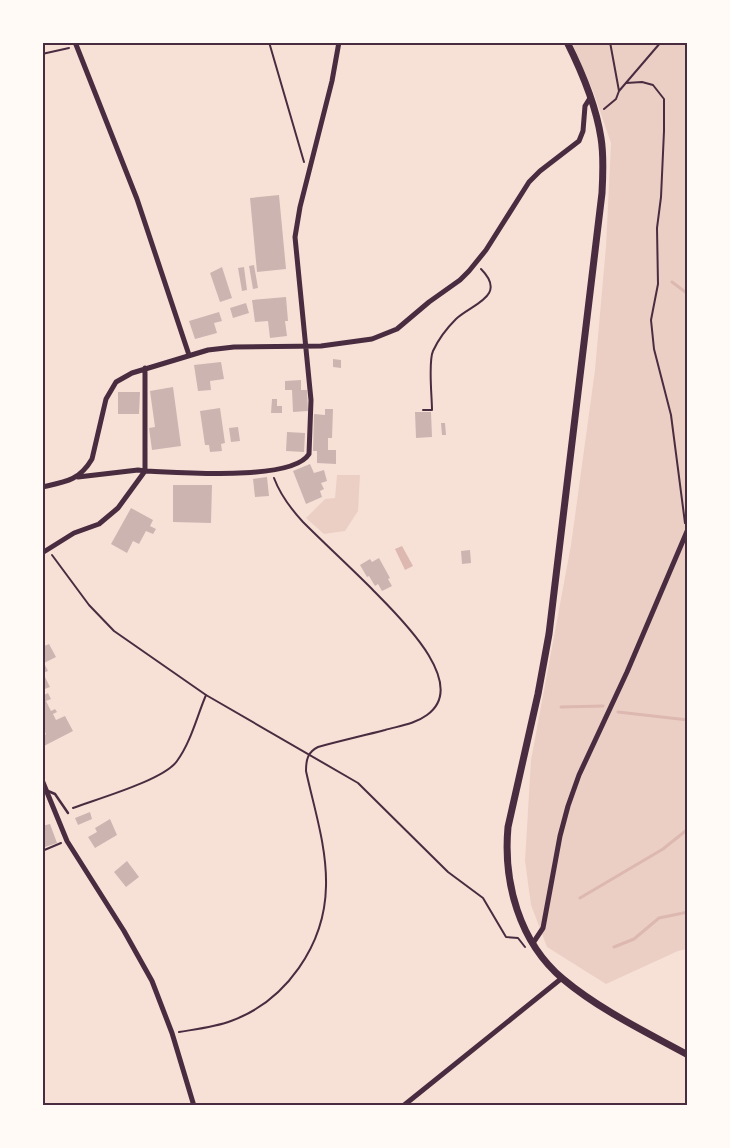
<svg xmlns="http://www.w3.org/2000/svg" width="730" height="1148" viewBox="0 0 730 1148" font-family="'Golos Text',sans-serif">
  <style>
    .green { fill: #ebcfc5 }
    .water { fill: #dcb8b0 }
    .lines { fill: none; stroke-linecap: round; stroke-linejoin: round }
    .stream { stroke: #dcb8b0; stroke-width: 3 }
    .building { fill: #ccb4b1 }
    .path { stroke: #4a2c40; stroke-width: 2 }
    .service { stroke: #4a2c40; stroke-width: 2.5 }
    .minor { stroke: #4a2c40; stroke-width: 5 }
    .tertiary { stroke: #4a2c40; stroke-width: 7 }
    .neatline { fill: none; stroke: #4a2c40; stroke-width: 2 }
  </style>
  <rect width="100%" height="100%" fill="#f7e1d7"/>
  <path class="green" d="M572 43H687V949L678 951 606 984 547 947 531 905 525 861 531 760 571 545 595 370 606 246 611 143 593 91Z
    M337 475H360L358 511 345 531 324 534 306 518 325 499 335 498Z"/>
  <path class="water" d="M402 546 413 566 405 570 395 549Z"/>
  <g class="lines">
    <path class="stream" d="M672 282 688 294
      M561 707 603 706
      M618 712 688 720
      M580 898 663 849 688 829
      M614 947 634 939 659 918 688 912"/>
  </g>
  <path class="building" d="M279 195 286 269 257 272 250 198Z
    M254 265 258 288 253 289 249 266Z
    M222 267 232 298 220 302 210 273Z
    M244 267 247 290 242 291 238 268Z
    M286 297 288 321H285L287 336 270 338 268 321 255 322 252 300Z
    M246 303 249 313 233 318 230 308Z
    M219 312 222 321 214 323 217 333 195 339 189 321Z
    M333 359 341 360V368L333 367Z
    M221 362 224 379 210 381 211 390 198 391 194 365Z
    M301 380V390H307L308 411 293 412 292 390H285V381Z
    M173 387 181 446 152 450 149 428 155 427 150 391Z
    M118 392H140L139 414H118Z
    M272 399H277V406H282V413H271Z
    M220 408 225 443 221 444 222 451 210 452 209 445H205L200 411Z
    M325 409H333L332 438H328V450H336V464L317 463V451H313L314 414 325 415Z
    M415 412H431L432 437 416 438Z
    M441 423H445L446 435H442Z
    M238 427 240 441 231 442 229 428Z
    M287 432 305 433 304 452 286 451Z
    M310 464 314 473 324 470 327 481 321 483 324 489 320 491 322 497 306 504 293 471Z
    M267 477 269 496 255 497 253 479Z
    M173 485H212L211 523 173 522Z
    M131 508 153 520 150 526 156 529 153 534 146 531 139 544 133 541 127 553 111 544Z
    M470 550 471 563 462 564 461 551Z
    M379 558 390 578 388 579 392 586 382 591 378 584 375 586 369 576 367 577 360 565 370 559 372 562Z
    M49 644 56 657 44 663 48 671 43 673 50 687 42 690V647Z
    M48 693 51 699 46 701 51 711 55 709 57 712 53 714 56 720 65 716 73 731 42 747V737L46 734 42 727V696Z
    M90 812 92 819 78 825 75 818Z
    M110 819 117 835 95 848 88 837 97 832 95 828Z
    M50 824 57 843 42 848V826Z
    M127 861 139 877 126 887 114 872Z"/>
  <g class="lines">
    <path class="path" d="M269 42 304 162
      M610 42 619 91
      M42 54 69 48
      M626 83 642 82 653 85 664 99V131L661 197 657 228 658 284 651 320 654 349 671 415 685 523
      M604 109 616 99 619 91 661 42
      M423 410H432C432 396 428 362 433 351 438 340 447 328 456 319 472 304 508 296 481 269
      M52 555 89 605 114 631 206 695 358 783 448 872 483 898 506 937 518 938 525 947
      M73 808C97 799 164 780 177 761 191 742 197 716 206 695
      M42 851 61 843
      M179 1032C197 1029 215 1027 231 1021 286 1001 325 945 326 886 327 847 314 808 306 771 306 759 308 752 318 747 340 741 362 736 385 730 399 726 415 724 427 715 472 683 393 611 371 588 349 566 325 544 303 522 291 509 280 494 274 478"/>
    <path class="service" d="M48 791 55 794 68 813"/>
    <path class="minor" d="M75 42 137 199 189 355
      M78 477 138 470 145 471V368
      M42 487C65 482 79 481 92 459L106 399 116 382 132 373 208 350 234 347 321 346 372 339 397 329 429 302 460 280 469 271 486 250 529 182 540 171 579 141 583 131 585 106 590 98
      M42 553 74 533 99 524 118 508 145 471C176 472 292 482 309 454L311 400 295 237 300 207 332 81 339 42
      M42 780 67 841 124 931 152 981 172 1033 194 1106
      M533 943 543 928 560 836 568 806 579 775 627 672 688 529
      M403 1106 562 978"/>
    <path class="tertiary" d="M567 42C582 72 596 105 601 138 604 156 603 175 602 193L549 634 538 694 508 827C503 882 519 942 563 979 600 1010 646 1032 688 1055"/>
  </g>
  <rect width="730" height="1148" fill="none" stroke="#fffaf5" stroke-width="88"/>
  <rect x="44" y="44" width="642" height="1060" class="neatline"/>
</svg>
